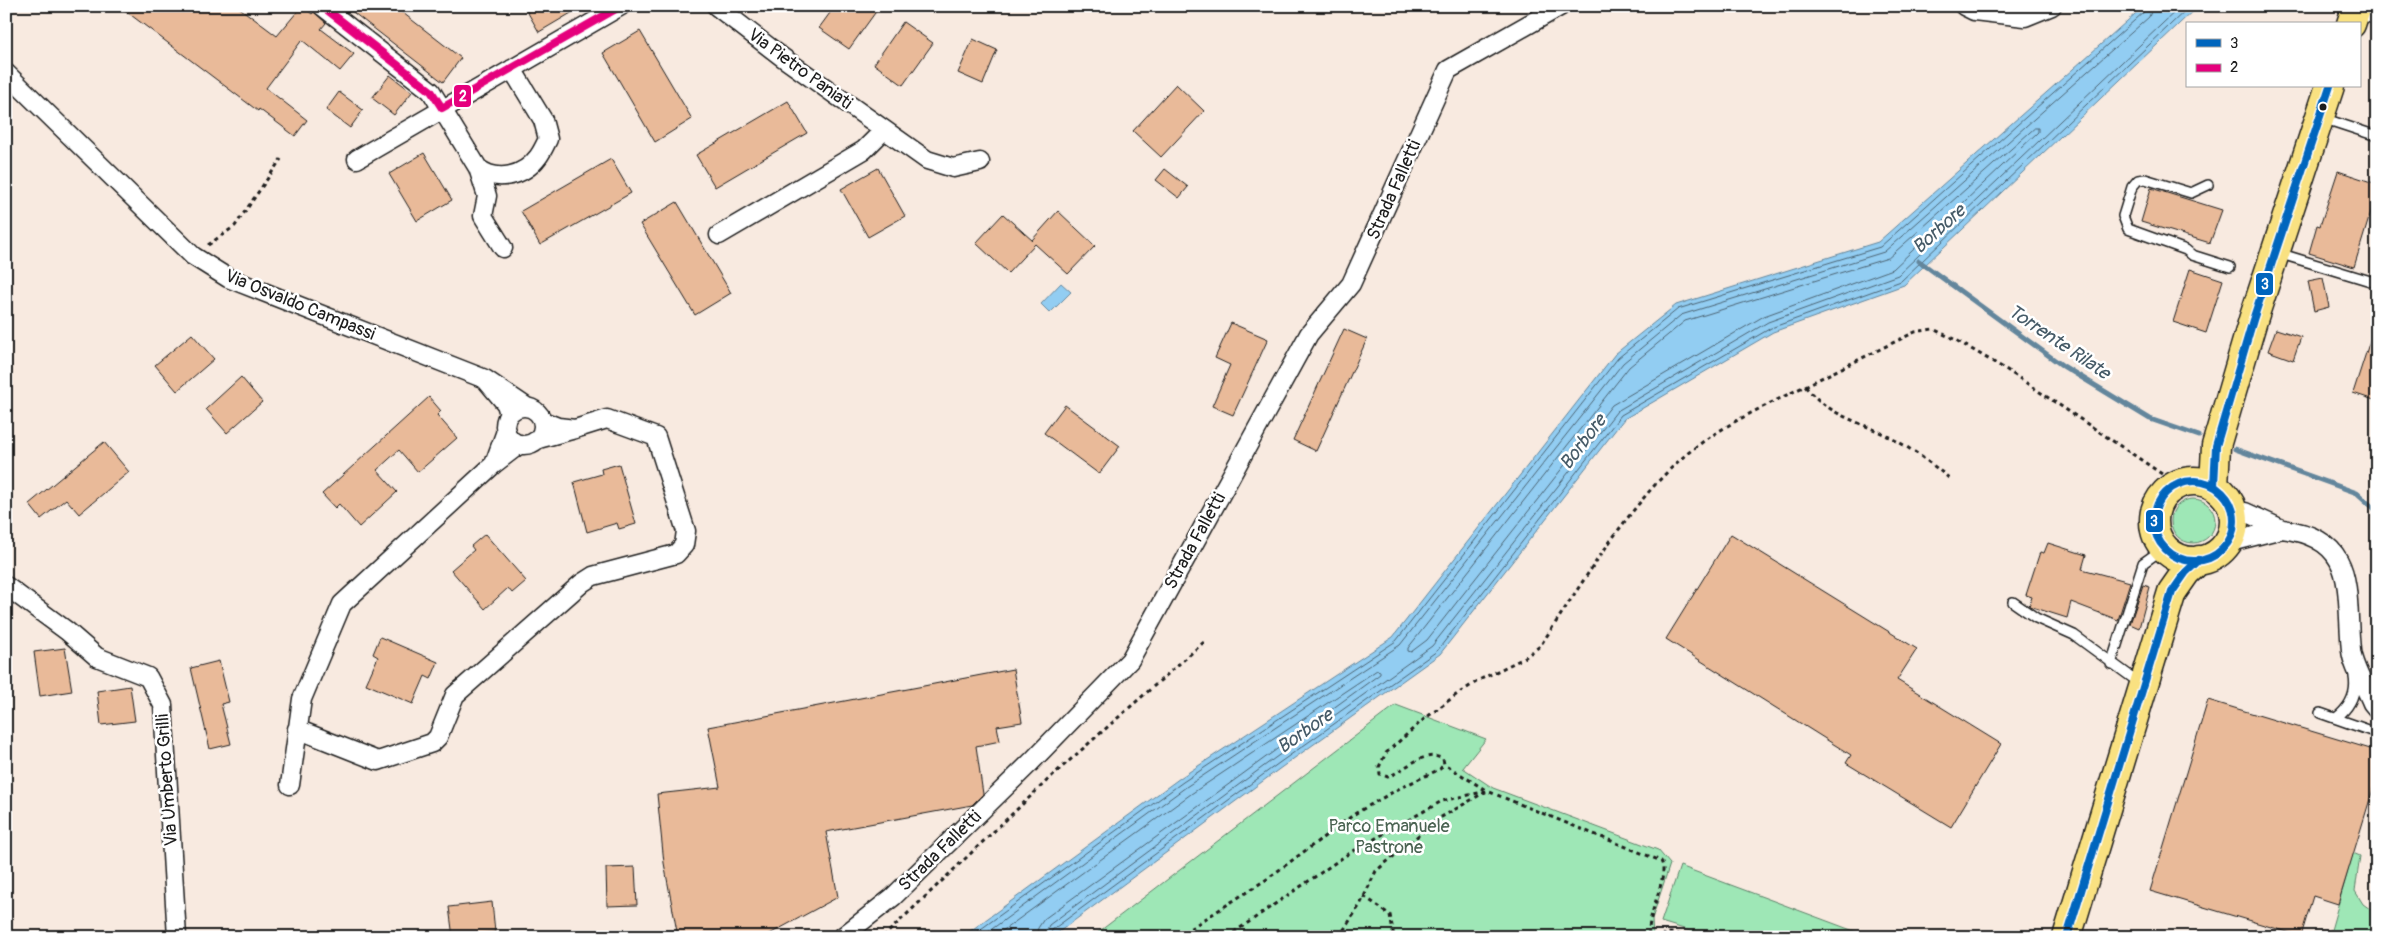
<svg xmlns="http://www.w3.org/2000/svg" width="2383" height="943" viewBox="0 0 2383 943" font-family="Pangolin,sans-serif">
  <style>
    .green { fill: #9ee7b6; stroke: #5d8269 }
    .water { fill: #92cdf2; stroke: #63869c }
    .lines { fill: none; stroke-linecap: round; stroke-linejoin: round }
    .shore { stroke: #4b6372; stroke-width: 1 }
    .stream { stroke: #63869c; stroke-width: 5 }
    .building { fill: #e9ba99; stroke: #1c1c1c }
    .lane-casing { stroke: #1c1c1c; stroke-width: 12 }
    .street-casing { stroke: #1c1c1c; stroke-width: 21 }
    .primary-casing { stroke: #1c1c1c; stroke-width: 31 }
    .path { stroke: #1c1c1c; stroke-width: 3; stroke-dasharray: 4 4; stroke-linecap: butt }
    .lane { stroke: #fff; stroke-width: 9 }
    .street { stroke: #fff; stroke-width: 18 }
    .primary { stroke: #f9e181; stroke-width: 28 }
    .bus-1-casing { stroke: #fff; stroke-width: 11 }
    .bus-2-casing { stroke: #fff; stroke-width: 11 }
    .bus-1 { stroke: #0065bd; stroke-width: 8 }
    .bus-2 { stroke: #e5007d; stroke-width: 8 }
    .bus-dot { fill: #1c1c1c; stroke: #fff; stroke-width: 2 }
    .labels { text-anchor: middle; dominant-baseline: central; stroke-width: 5; stroke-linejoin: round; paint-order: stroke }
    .street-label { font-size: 18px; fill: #1c1c1c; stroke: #fff }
    .park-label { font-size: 18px; fill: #4a6352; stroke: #fff }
    .water-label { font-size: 19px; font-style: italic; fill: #455a67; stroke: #fff }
    .line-badge { stroke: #fff; stroke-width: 2 }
    .badge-label { font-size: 14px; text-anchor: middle; font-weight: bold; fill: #fff }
  </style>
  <rect width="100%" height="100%" fill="#f8eae0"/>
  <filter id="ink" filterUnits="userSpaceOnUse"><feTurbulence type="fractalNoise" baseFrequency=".02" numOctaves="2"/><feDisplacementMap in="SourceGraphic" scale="10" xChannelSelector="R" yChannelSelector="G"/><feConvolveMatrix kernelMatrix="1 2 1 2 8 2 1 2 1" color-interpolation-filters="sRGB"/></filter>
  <g filter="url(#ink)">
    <path class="green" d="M2171 521a22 22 0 1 1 44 0a22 22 0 1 1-44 0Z
      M1396 705 1486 739 1463 768 1493 788 1658 850 1670 864 1652 919 1653 937H1092Z
      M2353 853 2360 856 2355 891 2363 904 2377 914V929L2363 937H2329Z
      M1680 866 1870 937H1710L1661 922Z"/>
    <path class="water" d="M2144 6H2198L1904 285 1773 332 1624 419 1440 654 1282 767 1052 937H962L1180 778 1393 637 1615 354 1676 305 1878 242Z
      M1061 283 1071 292 1050 313 1041 304Z"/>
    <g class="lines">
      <path class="shore" d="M2035 128H2038V132L1893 269 1764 316 1612 405 1427 640 1411 652 1408 651V648L1629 367 1685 321 1888 258Z
        M970 937 1183 782 1396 641 1618 358 1678 309 1880 247 2144 12 2146 6
        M981 937 1186 787 1400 645 1623 363 1681 315 1884 252 2149 17 2153 6
        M994 937 1191 794 1377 670 1380 671V674L1044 919 1038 928 1036 937
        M1044 937 1049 925 1275 758 1432 646 1617 411 1768 322 1898 275 2181 6
        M1050 937 1052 930 1279 763 1437 651 1621 415 1771 328 1901 281 2190 6"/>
      <path class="stream" d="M1919 261 2063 366 2150 419 2199 436
        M2235 449 2357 493 2377 511"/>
    </g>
    <path class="building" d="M119 6H237L277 36 302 6 312 14 314 12 326 23 321 29 354 54 340 71 302 40 266 88 307 120 295 136 259 109 258 111Z
      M345 6H394L461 58 443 82Z
      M524 6H583L539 32Z
      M835 6H880L849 49 819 28Z
      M903 22 933 43 903 85 874 64Z
      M640 31 692 119 655 142 603 53Z
      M973 39 997 50 983 84 958 73Z
      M390 75 412 92 394 115 372 98Z
      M1176 84 1204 111 1161 157 1133 131Z
      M339 92 363 110 350 128 326 110Z
      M788 101 807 133 715 187 696 155Z
      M424 153 452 200 417 221 389 174Z
      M611 159 631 193 540 245 521 211Z
      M878 168 905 216 868 237 841 189Z
      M1165 169 1188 187 1179 198 1156 180Z
      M2338 171 2377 184V192L2354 267 2309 253 2317 225 2320 226Z
      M2151 188 2222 210 2210 243 2141 222Z
      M677 202 731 293 695 315 640 224Z
      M1058 211 1095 246 1068 274 1035 244 1008 273 976 243 1003 214 1033 241 1032 240Z
      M2190 269 2223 280 2206 333 2173 322Z
      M2323 278 2329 307 2314 311 2308 281Z
      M1231 323 1268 339 1233 415 1212 406 1230 365 1215 358Z
      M2374 328 2377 329V401L2353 393Z
      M1344 329 1367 339 1316 451 1293 440Z
      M2276 329 2301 337 2293 360 2268 351Z
      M192 334 214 359 177 391 155 365Z
      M241 377 262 402 227 433 206 409Z
      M429 397 441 411 437 415 457 438 418 472 399 450 377 470 397 492 359 527 339 504 335 508 322 494Z
      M1065 405 1120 446 1099 474 1044 433Z
      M104 442 129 472 79 514 66 499 41 519 29 504Z
      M619 464 636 524 619 529 617 523 587 532 574 482 602 474 601 469Z
      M485 534 526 581 512 593 508 588 485 609 451 570 474 550 471 546Z
      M1731 534 1917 649 1897 680 2001 744 1951 827 1846 763 1851 755 1666 639Z
      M2048 543 2086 555 2082 569 2130 582 2118 620 2071 602 2067 618 2029 606 2032 597 2026 595 2040 552 2044 553Z
      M2143 585 2150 587 2139 628 2130 624Z
      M380 637 438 662 431 679 425 676 413 704 366 684 378 657 373 654Z
      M65 648 72 691 40 696 34 652Z
      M219 661 229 702 221 704 231 744 210 749 191 668Z
      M1013 669 1022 722 997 726 1000 741 976 746 983 794 972 805 826 832 838 897 764 937H678L664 863 657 794 720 787 708 727Z
      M130 686 135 721 101 725 97 691Z
      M2208 700 2377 751V776L2338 904 2313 896 2301 936 2150 891Z
      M635 867 637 905 607 906 606 868Z
      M492 902 495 932 453 937 449 907Z"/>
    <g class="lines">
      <g class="lane-casing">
        <path id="lane" d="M2358 14 2377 20
          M2322 118 2377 136
          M2208 185 2191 193 2145 179 2138 180 2132 187 2123 216 2128 229 2186 250 2192 255 2230 267
          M2278 253 2377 283
          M2013 602 2036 618 2074 635 2141 684
          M2111 664 2143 563 2164 548
          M2320 713 2377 733
          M2336 718C2350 707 2357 694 2354 677"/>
      </g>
      <g class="street-casing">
        <path id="street" d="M322 6 431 91 478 168C497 183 524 176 538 157 542 152 545 145 548 139L543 120 512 69
          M716 6 782 57 927 160 953 168 980 162
          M1964 6 1974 11 2025 17 2052 6
          M6 73 193 256 228 278 485 379
          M357 159 621 6
          M478 168 487 196 483 216 503 248
          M719 235 864 150 884 130
          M505 426a19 19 0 1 1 38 0a19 19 0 1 1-38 0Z
          M509 414 506 404 485 379 525 406
          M506 431 494 464 520 444
          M538 439 575 429 558 427 543 421
          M2282 529C2359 539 2345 591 2351 650 2352 665 2366 688 2372 703L2377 709
          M2227 543 2282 529 2245 512 2234 513
          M6 586 67 631 97 657 148 677 163 705 177 937
          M297 729 378 761 432 743 438 737 455 695 582 583 593 576 676 554 684 545 686 531 656 437 607 419 575 429
          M290 785 302 699 342 604 494 464
          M842 937 893 897 1031 762 1130 660 1309 334 1351 284 1448 70 1561 6"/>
      </g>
      <g class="primary-casing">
        <path id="primary" d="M2351 24 2357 6
          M2154 521a40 40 0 1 1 80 0a40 40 0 1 1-80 0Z
          M2214 486 2216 446 2253 320 2330 86
          M2067 937 2172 592 2186 572 2199 560"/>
      </g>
      <path class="path" d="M208 245 235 226 281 159
        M1805 386 1915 332 1933 329 1956 340 2007 370 2177 484
        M1364 896 1390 915 1394 937
        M883 937 1053 775 1204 642
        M1177 937 1267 879 1356 813 1400 788 1440 769 1444 764 1443 759C1424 749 1406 769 1388 777L1380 774 1379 767 1386 753 1423 720 1456 695 1481 679 1524 658 1540 646C1583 583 1633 496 1693 449 1727 423 1767 405 1805 386 1831 418 1859 420 1893 439 1912 449 1932 464 1949 478
        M1227 937 1348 854 1442 801 1487 791 1661 861C1670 876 1646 915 1649 937
        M1339 937 1360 905 1376 871 1438 819 1487 791 1444 764
        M1663 937 1665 933H1673L1687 937
        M2371 937 2377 934"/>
      <use href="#lane" class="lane"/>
      <use href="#street" class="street"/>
      <use href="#primary" class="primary"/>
      <g class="bus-1-casing">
        <path id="bus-1" d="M2154 521a40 40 0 1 1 80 0a40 40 0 1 1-80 0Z
          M2214 486 2216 446 2253 320 2330 86
          M2067 937 2172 592 2186 572 2199 560"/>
      </g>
      <g class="bus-2-casing">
        <path id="bus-2" d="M322 6 431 91 442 108 621 6"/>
      </g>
      <use href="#bus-1" class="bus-1"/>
      <use href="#bus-2" class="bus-2"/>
    </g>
  </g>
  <circle class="bus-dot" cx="2323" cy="107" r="4.5"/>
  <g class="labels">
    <g class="street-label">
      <text transform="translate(800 69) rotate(36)">Via Pietro Paniati</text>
      <text transform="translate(1394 190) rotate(-66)">Strada Falletti</text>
      <text transform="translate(300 305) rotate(22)">Via Osvaldo Campassi</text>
      <text transform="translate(1195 541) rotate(-61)">Strada Falletti</text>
      <text transform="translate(167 780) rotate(-94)">Via Umberto Grilli</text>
      <text transform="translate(940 851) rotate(-44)">Strada Falletti</text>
    </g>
    <g class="park-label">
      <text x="1389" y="826">Parco Emanuele<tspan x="1389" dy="21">Pastrone</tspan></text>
    </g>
    <g class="water-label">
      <text transform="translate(1939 229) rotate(-42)">Borbore</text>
      <text transform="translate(2059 342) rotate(34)">Torrente Rilate</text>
      <text transform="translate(1583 442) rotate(-53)">Borbore</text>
      <text transform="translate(1305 731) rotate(-35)">Borbore</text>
    </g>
  </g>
  <g class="line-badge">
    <rect x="453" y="84" width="19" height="24" rx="5" fill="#e5007d"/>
    <rect x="2255" y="272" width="19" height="24" rx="5" fill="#0065bd"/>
    <rect x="2145" y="509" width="19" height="24" rx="5" fill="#0065bd"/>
  </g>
  <g class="badge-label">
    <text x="463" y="101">2</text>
    <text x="2265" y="289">3</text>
    <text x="2154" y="526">3</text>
  </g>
  <rect width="2383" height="943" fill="none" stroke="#fff" stroke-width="25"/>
  <rect x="12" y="12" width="2358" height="918" fill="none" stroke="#1c1c1c" stroke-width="2" filter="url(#ink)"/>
  <rect x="2186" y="22" width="175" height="65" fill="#ffffff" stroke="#a4a4a4"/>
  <rect x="2196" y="39" width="25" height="8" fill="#0065bd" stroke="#a4a4a4"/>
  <text x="2230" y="48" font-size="15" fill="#1c1c1c">3</text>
  <rect x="2196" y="64" width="25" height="8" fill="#e5007d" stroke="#a4a4a4"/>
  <text x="2230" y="72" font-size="15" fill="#1c1c1c">2</text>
</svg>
